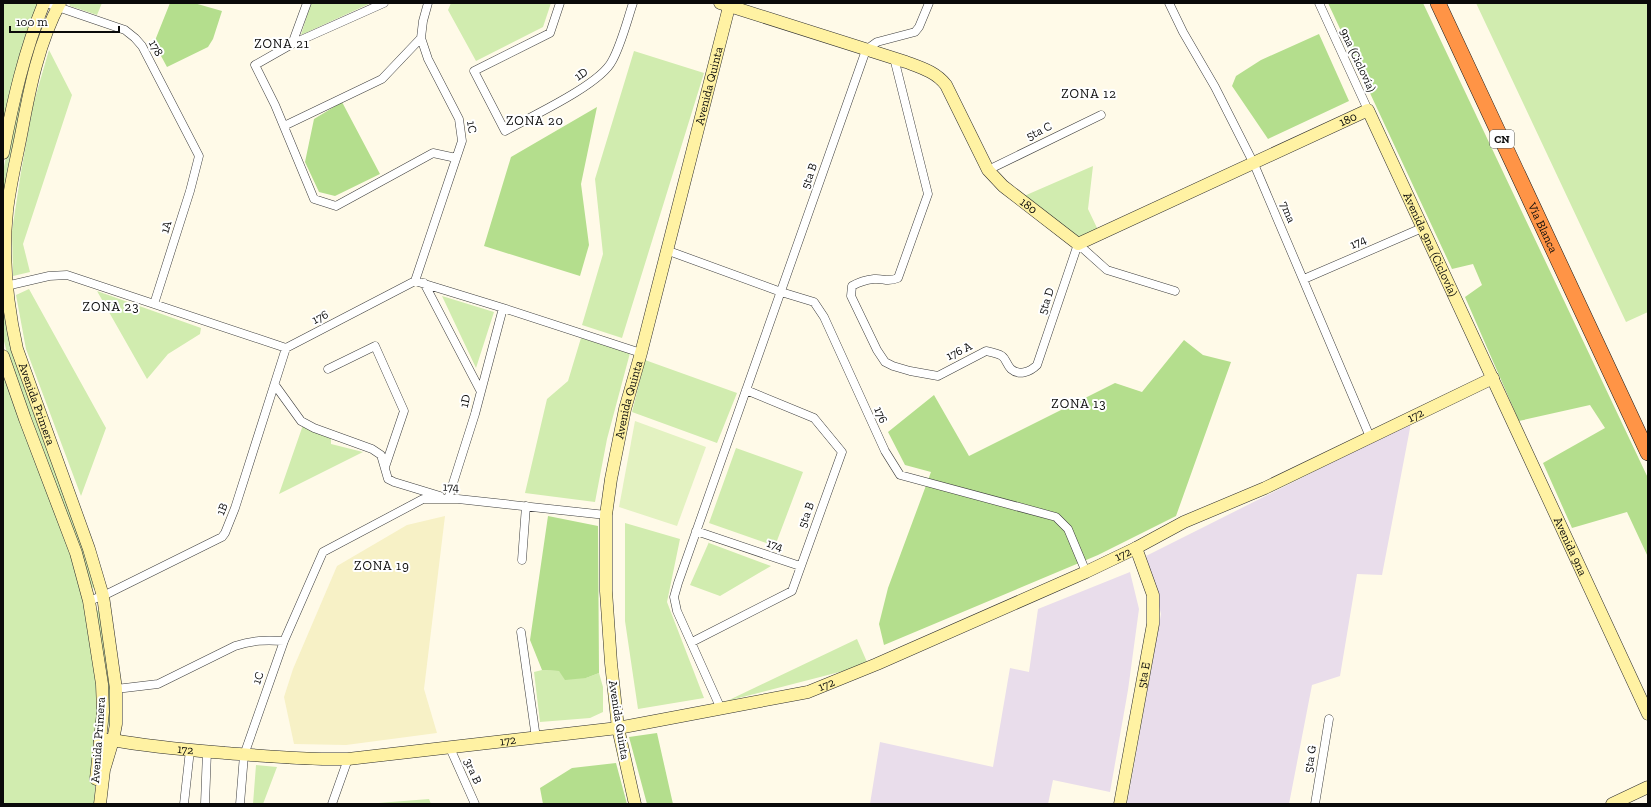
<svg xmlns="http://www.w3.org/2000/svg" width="1651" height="807" viewBox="0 0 1651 807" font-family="'Zilla Slab',serif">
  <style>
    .industrial { fill: #e9ddeb }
    .farmland { fill: #f7f1c6 }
    .green { fill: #d1ecaf }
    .forest { fill: #b4de8d }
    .pitch { fill: #e3f2c1 }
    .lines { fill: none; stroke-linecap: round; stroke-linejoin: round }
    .street-casing { stroke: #3d3d3d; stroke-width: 9 }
    .secondary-casing { stroke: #2c2c2c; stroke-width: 13 }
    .highway-casing { stroke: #1b1b1b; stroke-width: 16 }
    .street { stroke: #fff; stroke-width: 8 }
    .secondary { stroke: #fff2a3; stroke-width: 12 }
    .highway { stroke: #ff9446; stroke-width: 15 }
    .labels { text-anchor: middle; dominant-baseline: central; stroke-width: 4; stroke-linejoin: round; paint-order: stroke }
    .shield { fill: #fff; stroke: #545454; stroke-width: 1 }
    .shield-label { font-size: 11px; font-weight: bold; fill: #0a0a0a }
    .street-label { font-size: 12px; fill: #0a0a0a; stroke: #fff }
    .neighbourhood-label { font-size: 13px; letter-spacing: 1px; fill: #0a0a0a; stroke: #fff }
  </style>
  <rect width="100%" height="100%" fill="#fffae8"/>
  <path class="industrial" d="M1411 423 1382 575 1357 574 1340 676 1312 685 1289 804H1127L1161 614 1146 556Z
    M1130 572 1139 609 1128 690 1110 792 1053 780 1048 804H870L880 742 993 767 1010 668 1029 672 1038 609Z"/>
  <path class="farmland" d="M445 516 424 689 437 733 346 745 294 744 284 697 293 669 337 566 407 525Z"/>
  <path class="green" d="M3 3H40L3 131Z
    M69 3H102L97 15 70 6Z
    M311 3H371L301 35Z
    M451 3H551L543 27 476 61 448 10Z
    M1476 3H1648V312L1626 322Z
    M44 20 46 21 3 210V172L17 98 42 21Z
    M49 50 72 95 23 244 30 272 13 276 12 231 21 172 33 105Z
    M634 51 704 73 622 338 582 325 603 254 595 179Z
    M1093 166 1088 209 1098 230 1080 238 1024 196Z
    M29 289 106 428 81 496 26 349 16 295Z
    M97 291 201 328 200 334 168 354 147 379Z
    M442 296 494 312 476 368Z
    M3 301 96 589 95 590 91 586 80 548 9 361 3 337Z
    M581 338 630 353 607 439 595 502 525 493 547 399 568 381Z
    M3 358 82 575 92 643 100 722 94 804H3Z
    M645 360 737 393 717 443 632 412Z
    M303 425 331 438V444L363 452 279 494Z
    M736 448 803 472 775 546 709 523Z
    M625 523 680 539 667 602 704 698 638 709 625 621Z
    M709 542V543L771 566 720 596 690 585Z
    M97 610 99 611C106 649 117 690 109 729L95 611Z
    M857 639 867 662 855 668 727 701Z
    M542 670 559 671 586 678 599 673 603 687V712L590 718 540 722 534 672Z
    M256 765 277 767 263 804H253Z
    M429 799 431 804H366Z"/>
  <path class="forest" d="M170 3H194L222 11 213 39 208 47 167 67 154 43Z
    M1328 3H1423L1648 478V557L1627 512 1572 528 1543 463 1605 428 1590 405 1519 421 1465 297 1482 285 1473 264 1452 269Z
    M1319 34 1349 101 1268 139 1232 86 1236 76 1261 60Z
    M342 102 380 174 335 196 319 192 305 162 314 119Z
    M597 107 581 184 589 245 580 276 484 246 511 157Z
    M1184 340 1203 355 1231 362 1176 516 1098 555 884 645 879 624 888 588 931 472 905 465 888 432 934 395 969 456 1115 383 1142 392Z
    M548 516 598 526 599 673 586 678 565 680 559 671 542 670 530 640Z
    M657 733 673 804H647L629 737Z
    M616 763 627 804H543L540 788 572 768Z"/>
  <path class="pitch" d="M635 421 706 447 677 526 619 507Z"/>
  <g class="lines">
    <g class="street-casing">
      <path id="street" d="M46 3 125 30 135 38 142 46 199 156 190 191 154 304
        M384 3 292 44 255 65 275 105 314 199 336 206 433 153 456 158
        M560 3 550 33 474 71 505 131C530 117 600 85 612 61 621 45 627 21 633 3
        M1169 3 1183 32 1215 87 1254 164 1370 437
        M1319 3 1368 110
        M292 44 307 3
        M894 58 928 194 898 278C887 283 884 278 874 279 865 280 859 282 852 286L851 296 877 350 885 362 893 366 910 371 938 376 986 351C991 352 997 353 1002 356 1006 359 1007 365 1011 369 1019 376 1030 372 1037 365L1078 244 1107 270 1175 291
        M284 126 382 79 421 38
        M988 170 1101 115
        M666 250 781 292 814 302 824 317 885 451 900 475 1056 517 1068 529 1086 572
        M1304 279 1422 228
        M415 281 462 141 459 119 428 59 421 38 423 21 428 3
        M424 283 480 390
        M6 286 49 276 67 275 286 348 415 281 503 308 641 353
        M328 369 375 346 404 411 385 467
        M275 385 301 421 314 428 372 449 381 455 388 479 394 482 440 496
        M448 499 475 414 503 308
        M696 531 800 566
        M522 560 526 506
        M89 601 107 594 222 537 225 533 235 508 286 348
        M521 632 536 738
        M692 642 792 591 842 452 814 418 746 390
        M116 689 158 684 235 646C252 640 266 640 284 641
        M721 709 677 611 674 597 678 583 866 50 877 42 915 32 919 27 929 3
        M450 748 475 804
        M184 804 190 750
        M205 804 207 751
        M240 804 244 755 284 641 323 552 423 499H458L606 515
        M332 804 348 759
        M1315 804 1329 719"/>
    </g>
    <g class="secondary-casing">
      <g id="secondary">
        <path id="s1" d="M60 3C39 42 30 87 22 130 17 157 10 184 7 211 2 258 7 304 17 349L89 549 103 596 116 689V724L113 740 104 770 100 804"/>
        <path id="s2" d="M720 3 906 62C922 68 936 72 946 85L988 170 1003 186 1078 244 1368 110 1648 714"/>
        <path d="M3 153C13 101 24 52 44 3"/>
        <path d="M3 356 25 419 76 553 89 601 102 684 103 712 96 779"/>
        <path id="s3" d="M100 740H113C150 747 188 750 225 753 266 756 307 760 348 759L618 728 808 692 877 664 1086 572 1136 548 1184 522 1265 488 1493 378"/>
        <path id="s4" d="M635 804 618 728 611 663 606 591V515L611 479 625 409 641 353 730 3"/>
        <path id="s5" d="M1120 804 1153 624V595L1136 548"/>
        <path d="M1612 804 1648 787"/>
      </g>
    </g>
    <g class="highway-casing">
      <g id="highway">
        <path id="s6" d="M1438 3 1648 453"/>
      </g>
    </g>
    <use href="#street" class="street"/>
    <use href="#secondary" class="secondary"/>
    <use href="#highway" class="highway"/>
  </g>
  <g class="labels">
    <rect class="shield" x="1490" y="130" width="24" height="18" rx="3"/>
    <g class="shield-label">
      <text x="1502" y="139">CN</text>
    </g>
    <g class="street-label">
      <text transform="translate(156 48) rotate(61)">178</text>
      <text transform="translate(1358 60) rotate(65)">9na (Ciclovía)</text>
      <text transform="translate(581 74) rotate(-35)">1D</text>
      <text stroke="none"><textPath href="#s4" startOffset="733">Avenida Quinta</textPath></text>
      <text stroke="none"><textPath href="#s2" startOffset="751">180</textPath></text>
      <text transform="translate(472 127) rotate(81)">1C</text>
      <text transform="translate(1039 131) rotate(-26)">5ta C</text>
      <text transform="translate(809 176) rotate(-71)">5ta B</text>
      <text stroke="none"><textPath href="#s2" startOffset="391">180</textPath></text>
      <text transform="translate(1288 212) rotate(67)">7ma</text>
      <text transform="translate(166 227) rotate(-73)">1A</text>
      <text stroke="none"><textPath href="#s6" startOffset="248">Vía Blanca</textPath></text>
      <text transform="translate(1358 242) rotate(-24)">174</text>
      <text stroke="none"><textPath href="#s2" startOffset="921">Avenida 9na (Ciclovía)</textPath></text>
      <text transform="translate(1046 301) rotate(-72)">5ta D</text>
      <text transform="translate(320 317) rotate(-27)">176</text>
      <text transform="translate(959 351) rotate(-26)">176 A</text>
      <text stroke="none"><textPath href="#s4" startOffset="409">Avenida Quinta</textPath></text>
      <text transform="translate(465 401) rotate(-77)">1D</text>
      <text stroke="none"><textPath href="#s1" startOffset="413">Avenida Primera</textPath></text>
      <text transform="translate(881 415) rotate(66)">176</text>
      <text stroke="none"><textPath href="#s3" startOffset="1382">172</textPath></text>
      <text transform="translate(451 487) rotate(1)">174</text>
      <text transform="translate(222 509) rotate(-69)">1B</text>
      <text transform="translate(806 515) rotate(-70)">5ta B</text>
      <text transform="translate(775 545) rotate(19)">174</text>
      <text stroke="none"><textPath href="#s2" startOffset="1254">Avenida 9na</textPath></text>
      <text stroke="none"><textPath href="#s3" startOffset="1058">172</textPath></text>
      <text stroke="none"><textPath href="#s5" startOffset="131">5ta E</textPath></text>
      <text transform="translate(258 678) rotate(-71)">1C</text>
      <text stroke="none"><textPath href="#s3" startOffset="734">172</textPath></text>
      <text transform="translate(619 720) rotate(81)">Avenida Quinta</text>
      <text transform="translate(98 740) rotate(-86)">Avenida Primera</text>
      <text stroke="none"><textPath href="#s3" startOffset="410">172</textPath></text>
      <text stroke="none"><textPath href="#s3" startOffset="86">172</textPath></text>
      <text transform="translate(1310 759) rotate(-81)">5ta G</text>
      <text transform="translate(473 771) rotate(66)">3ra B</text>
    </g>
    <g class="neighbourhood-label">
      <text x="282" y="43">ZONA 21</text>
      <text x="1089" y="93">ZONA 12</text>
      <text x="535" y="120">ZONA 20</text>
      <text x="111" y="306">ZONA 23</text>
      <text x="1079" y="403">ZONA 13</text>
      <text x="382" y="565">ZONA 19</text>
    </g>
  </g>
  <rect width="1651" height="807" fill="none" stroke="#0a0a0a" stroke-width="8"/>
  <path d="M10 26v6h109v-6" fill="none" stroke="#0a0a0a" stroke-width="2"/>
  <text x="16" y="26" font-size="12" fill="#0a0a0a" stroke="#ffffff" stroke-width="3" paint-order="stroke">100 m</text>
</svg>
